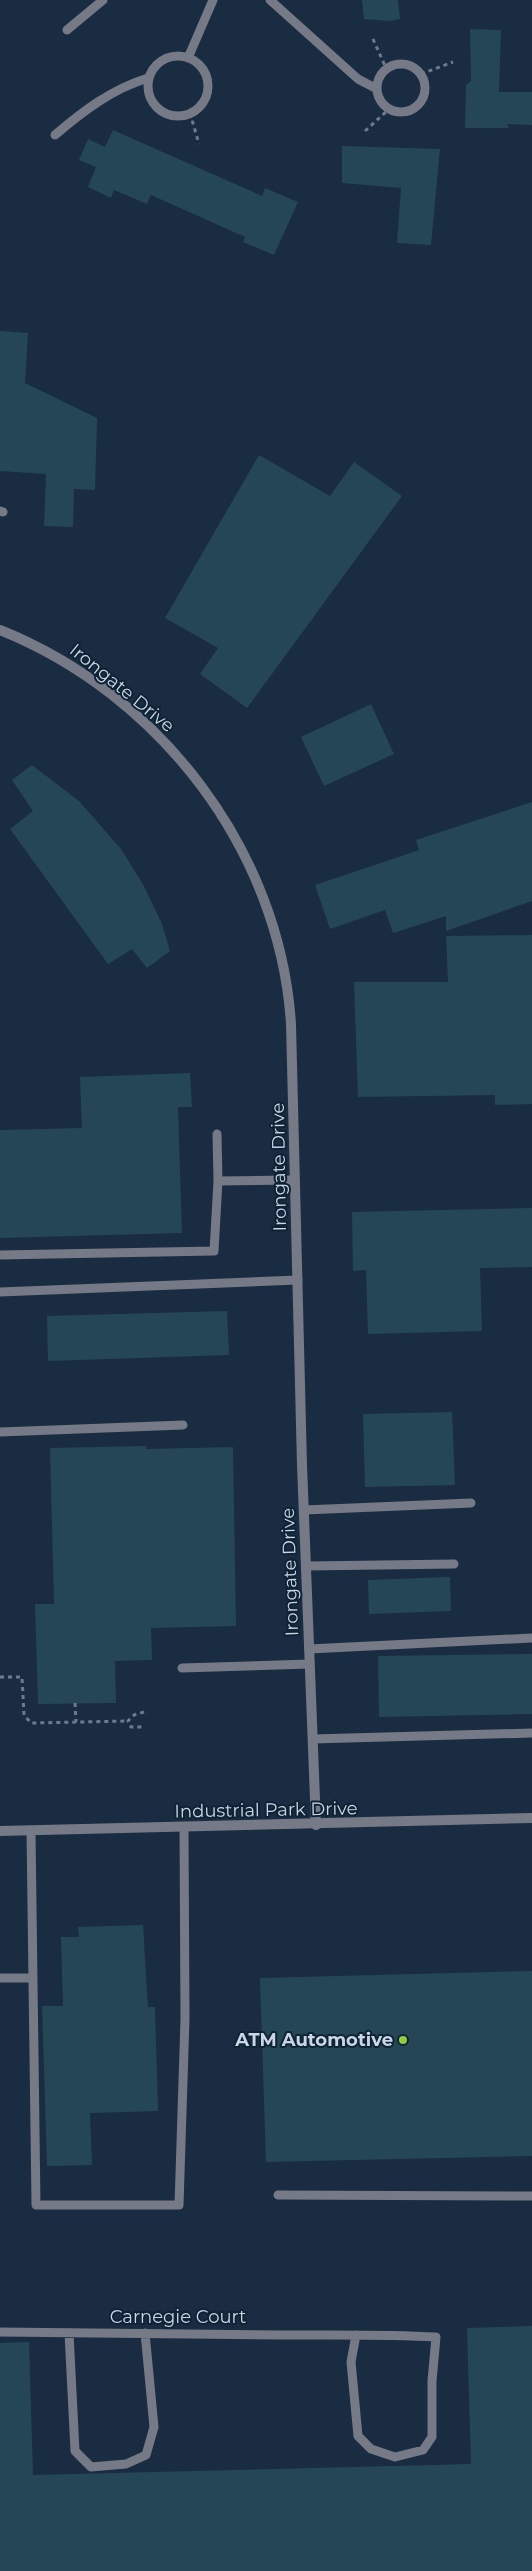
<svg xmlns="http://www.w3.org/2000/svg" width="532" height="2571" viewBox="0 0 532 2571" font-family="Montserrat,sans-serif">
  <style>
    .building { fill: #254755 }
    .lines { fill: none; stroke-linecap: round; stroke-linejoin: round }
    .path { stroke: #6c7c8d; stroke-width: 3; stroke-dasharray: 4 4; stroke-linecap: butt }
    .service { stroke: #767986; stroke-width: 9 }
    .minor { stroke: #767986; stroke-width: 10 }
    .tertiary { stroke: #767986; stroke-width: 10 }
    .poi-dot { fill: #8fcd42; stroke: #0f2336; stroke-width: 2 }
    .labels { text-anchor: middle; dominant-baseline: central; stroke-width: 4; stroke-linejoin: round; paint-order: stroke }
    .street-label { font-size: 18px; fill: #cad6e3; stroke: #0f2336 }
    .poi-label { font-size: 18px; font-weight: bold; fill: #cad6e3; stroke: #0f2336; text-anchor: end }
  </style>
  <rect width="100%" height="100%" fill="#192c41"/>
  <path class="building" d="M362 0H398L400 19 390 21 364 19Z
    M470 29 501 30 499 92H532V125L507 124 509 128H465L466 85 471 81Z
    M113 130 262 196 265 188 298 202 274 255 243 242 245 237 151 195 147 204 114 190 111 198 88 187 96 167 79 160 88 139 105 147Z
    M342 146 440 149 431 245 397 243 401 188 342 183Z
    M0 331 28 333 25 383 97 418 95 490 74 489 73 527 44 526 46 474 0 471Z
    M259 455 330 496 354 462 402 496 247 708 200 674 218 648 165 618Z
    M371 704 394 754 324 786 301 737Z
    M32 765 79 801 121 849 144 886 162 924 170 951 147 968 132 949 108 964 10 829 33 811 12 780Z
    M532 802V901L446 931V916L393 933 385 910 330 929 315 885 419 850 416 840Z
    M532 935V1104L495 1105V1095L358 1097 354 982H448L446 936Z
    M190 1073 192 1107H178L182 1233 0 1238V1130L82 1128 80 1077Z
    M532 1208V1267L480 1268 482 1331 368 1334 366 1270 353 1271 352 1212Z
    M227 1311 229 1355 48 1361 47 1316Z
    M452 1412 455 1485 365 1487 363 1414Z
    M146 1446V1449L233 1447 236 1626 151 1628 152 1660 115 1661 116 1703 38 1704 35 1604H54L50 1448Z
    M450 1577 451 1611 369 1614 368 1580Z
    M532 1654V1714L379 1717 378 1656Z
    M143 1925 148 2007H155L158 2111 90 2113 92 2165 47 2166 42 2006H63L61 1937H79L78 1927Z
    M532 1971V2156L266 2162 260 1978Z
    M532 2326V2571H0V2343L29 2342 33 2475 471 2464 467 2328Z"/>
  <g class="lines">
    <path class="path" d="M373 39 386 68
      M421 74 453 62
      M190 113 199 144
      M365 131 389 109
      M0 1677H22L24 1715 31 1723 128 1721
      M75 1703 76 1722
      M144 1712 134 1715 128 1721 131 1727H145"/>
    <path class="service" d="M270 0 358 79 377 89
      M67 30 103 0
      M148 86a30 30 0 1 1 60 0a30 30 0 1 1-60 0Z
      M188 58 213 0
      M377 88a24 24 0 1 1 48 0a24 24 0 1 1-48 0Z
      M55 135C83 111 112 89 148 78
      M0 511 3 512
      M218 1181 295 1180
      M0 1255 214 1251 218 1181 217 1134
      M0 1292 298 1280
      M0 1432 183 1425
      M304 1510 471 1503
      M306 1566 454 1564
      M309 1649 532 1638
      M182 1668 310 1664
      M313 1739 532 1733
      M31 1831 36 2205H179L185 2019 184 1828
      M0 1978H32
      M278 2195 532 2196
      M0 2332C94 2333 187 2334 281 2335 332 2335 385 2334 436 2337L432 2381V2437L423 2450 395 2457 371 2449 358 2436 351 2362 356 2335
      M69 2333 75 2451 91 2467 126 2464 146 2455 154 2427 145 2333"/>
    <path class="minor" d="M0 630C160 694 280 851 291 1024L302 1465 316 1825"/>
    <path class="tertiary" d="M0 1831 532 1818"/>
  </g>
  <circle class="poi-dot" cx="403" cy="2040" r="5"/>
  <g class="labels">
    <g class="street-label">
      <text transform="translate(122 688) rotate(39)">Irongate Drive</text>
      <text transform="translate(279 1167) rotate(-91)">Irongate Drive</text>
      <text transform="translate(290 1572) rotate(-92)">Irongate Drive</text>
      <text transform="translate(266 1810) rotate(-1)">Industrial Park Drive</text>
      <text x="178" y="2317">Carnegie Court</text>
    </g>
    <g class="poi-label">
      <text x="393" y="2040">ATM Automotive</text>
    </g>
  </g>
</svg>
